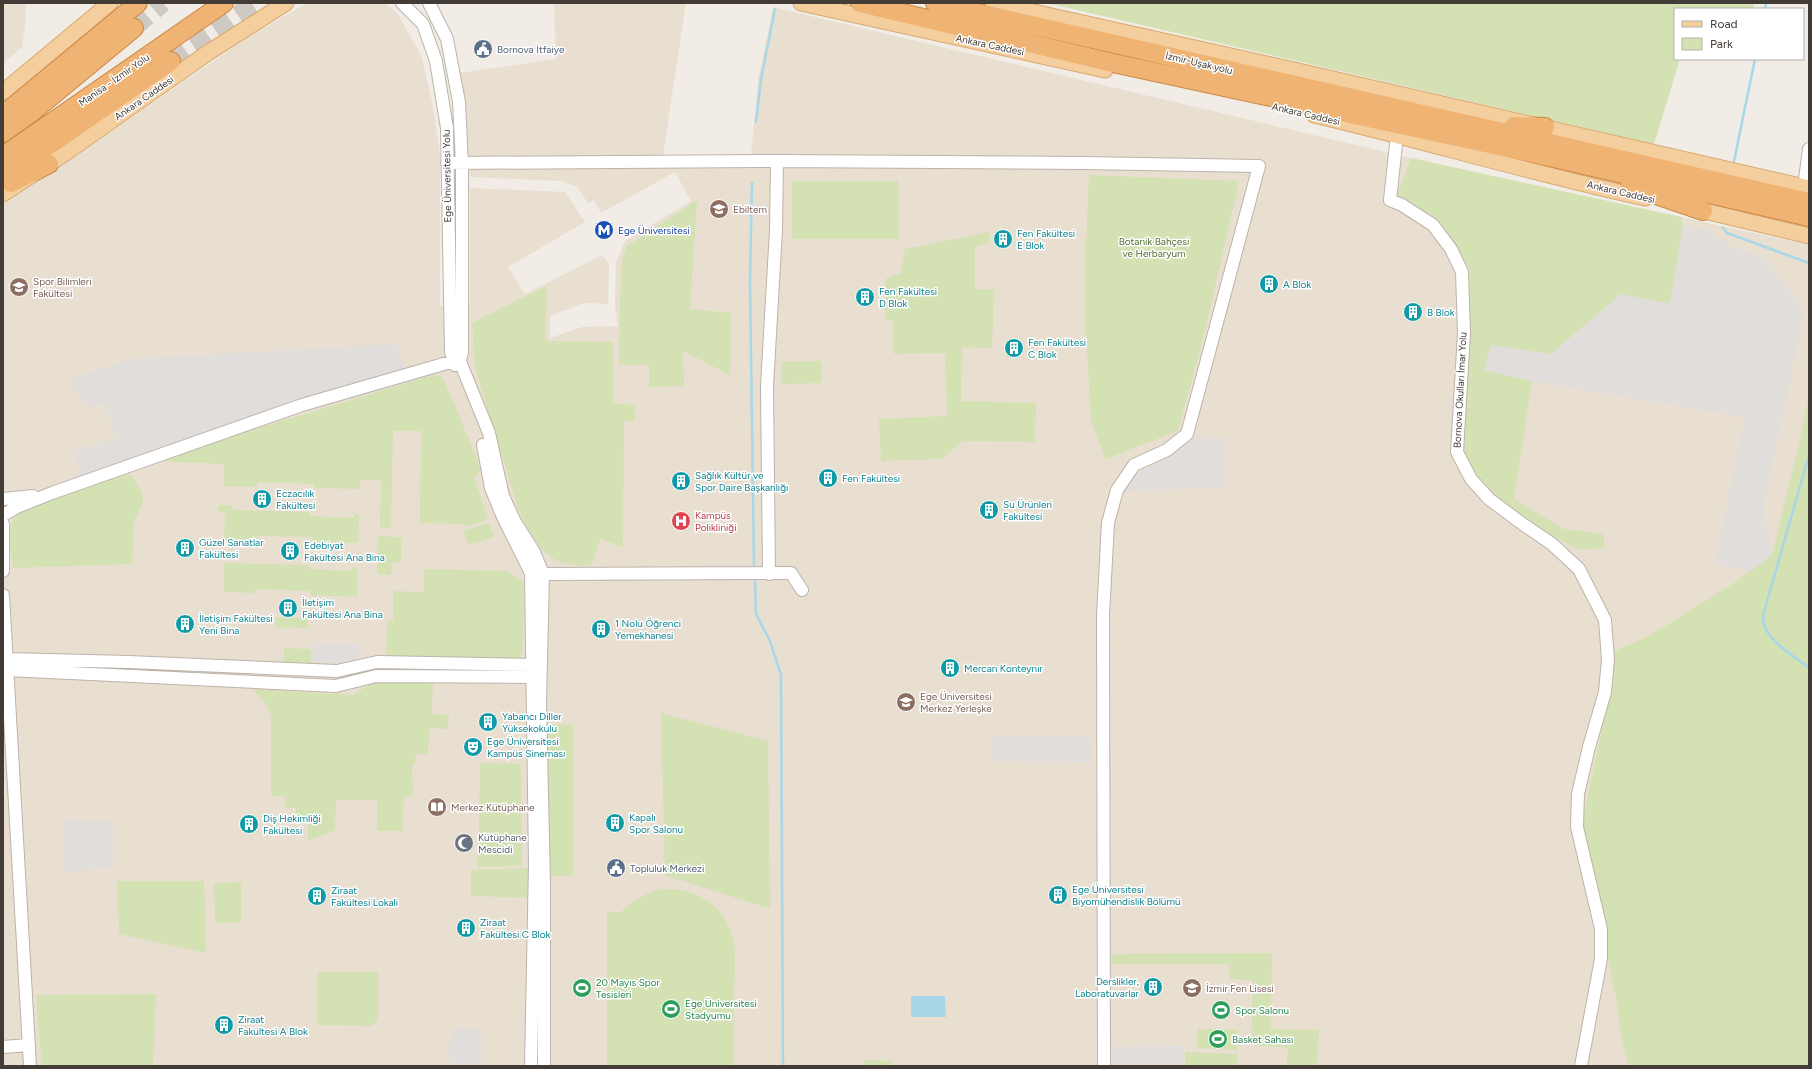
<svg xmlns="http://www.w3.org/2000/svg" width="1812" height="1069" viewBox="0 0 1812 1069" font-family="Figtree,sans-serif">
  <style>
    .education { fill: #e9dfd1 }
    .green { fill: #d3e1b3 }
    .parking { fill: #e0dddb }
    .water { fill: #a8d7e8 }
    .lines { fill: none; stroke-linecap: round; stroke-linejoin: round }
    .stream { stroke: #a8d7e8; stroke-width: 2.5 }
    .highway-tunnel { stroke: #cec9c3; stroke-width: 18; stroke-dasharray: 18 9; stroke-linecap: butt }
    .minor-casing { stroke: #bcb3aa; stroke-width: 14 }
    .major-casing { stroke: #d7a96e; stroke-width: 17 }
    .highway-casing { stroke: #cd8745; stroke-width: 20 }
    .minor { stroke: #fff; stroke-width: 12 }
    .major { stroke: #f4ce9d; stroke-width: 15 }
    .highway { stroke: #efb473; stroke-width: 18 }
    .labels { text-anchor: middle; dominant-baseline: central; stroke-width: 3; stroke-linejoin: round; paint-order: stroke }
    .street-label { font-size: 10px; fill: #433c36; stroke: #fff }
    .service-label { font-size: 10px; fill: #4e5e75; stroke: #fff; text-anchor: start }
    .education-label { font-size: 10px; fill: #785e54; stroke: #fff; text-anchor: start }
    .transit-label { font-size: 10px; fill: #164399; stroke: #fff; text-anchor: start }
    .culture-label { font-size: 10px; fill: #0d838f; stroke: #fff; text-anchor: start }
    .park-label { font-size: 10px; fill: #506f30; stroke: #fff }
    .health-label { font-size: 10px; fill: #be3a42; stroke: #fff; text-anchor: start }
    .worship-label { font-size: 10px; fill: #5b616d; stroke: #fff; text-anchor: start }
    .leisure-label { font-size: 10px; fill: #27864d; stroke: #fff; text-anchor: start }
  </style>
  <rect width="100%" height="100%" fill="#f1ece6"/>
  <path class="education" d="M3 3H26L25 26 22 47 3 64Z
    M307 3H385L397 13 421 55 433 107 440 153V306L470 305V188L565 192 585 222 508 267 525 294 602 255 609 263 608 304 584 303 550 316V338L582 327 618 326 615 305 616 263 625 241 691 201 675 172 601 213 594 200 588 203 577 187 561 181 470 177 463 92 460 73 556 59 554 3H686L663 155H751L758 81 773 7 1411 158 1809 245V1066H3V200L58 168 250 36Z"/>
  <path class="green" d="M1047 3H1754L1753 9H1675V59H1680L1654 144Z
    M1411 158 1681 217 1683 225 1670 304 1621 294 1551 354 1491 345 1485 369 1532 381 1514 499 1564 529 1604 534V548L1580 550 1550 535 1523 518 1499 498 1474 472 1464 452 1469 368 1470 270 1446 229 1434 216 1397 196Z
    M1089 175 1239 181 1203 339 1178 431 1105 459 1091 420 1086 332V246Z
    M792 181H898L899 239H792Z
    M697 200 690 309 731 313 730 375 683 351 684 386 649 387V365H619L621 264 627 246Z
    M989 232V242L975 247V289L994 290 992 348 962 347 961 401 1036 403 1035 442 963 441 941 459 881 461 879 419 947 416 945 353 894 354 893 320H886L885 279 901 273 905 249Z
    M546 286V341L613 342V404L635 405V421H624L623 547 600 539 592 564C585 566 580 566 573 565 545 563 530 534 519 511L475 368 472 323Z
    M821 361V383L782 384V362Z
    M433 375 440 376 445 382 480 466V472L474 477 488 519 466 527 464 524 420 523 421 431H393L391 527 401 528 380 527 381 480H360V489L314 488V484L258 482 257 487 224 486V464L150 461Z
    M1809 395V1066H1629L1623 1047 1616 998 1581 828 1611 686 1613 652 1649 636 1731 585 1772 555 1799 444Z
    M131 474 143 495V503L134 521 132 564 13 568C12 554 6 533 13 520 24 499 108 480 131 474Z
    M218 505H232V510L310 512V516L354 518V514H359L358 543 313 542V537L257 536 256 540 224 539 225 513 218 512Z
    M489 523 494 537 468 545 463 531Z
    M378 536 401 537V562H392L391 575 377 574Z
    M224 563 309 565V569L352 571 353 567H357V597L310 595V591L255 589V593L224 592Z
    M424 569 506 571 521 580 524 584 523 645 522 653 518 659 386 657 387 621H393V591L424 592Z
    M275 617 307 618V628L275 627Z
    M284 648 311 649V663L284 662Z
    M376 681 433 683 432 714 449 715 448 729 429 728 428 754H416L415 764 412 765 413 796H404L402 831H377V800H336L335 830 308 841V824L296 823V808H285V796H271V718L266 704 253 689 352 695Z
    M661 713 768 741 770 909 665 875Z
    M548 724H573V876H548Z
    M480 763 521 764 522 866 478 867Z
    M528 868V898L471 896V870Z
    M117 881H204L206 953 119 934Z
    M241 882V922L215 923 214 883Z
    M662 889C697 887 729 908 734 944 736 960 734 977 734 993 734 1017 734 1042 734 1066H607V912H621C633 900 646 893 662 889Z
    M1272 953 1271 1029 1319 1030 1317 1066H1286L1288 1048 1251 1045 1253 980 1229 979V964H1112V954Z
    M318 972H378V1021L371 1026 317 1025Z
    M156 994 153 1066H42L36 995Z
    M1198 1029 1238 1030V1050L1198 1048Z
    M1185 1052 1238 1054 1237 1066H1185Z
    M864 1060 892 1061V1066H864Z"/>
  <path class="parking" d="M1683 225 1707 229 1733 248 1761 257 1768 263 1804 311 1763 511 1772 555 1751 571 1715 564 1744 417 1532 381 1484 370 1491 345 1551 354 1621 294 1670 304Z
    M396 344 405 369 82 478 73 452 117 437 103 404 87 408 71 386 74 378 130 359Z
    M1225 438 1226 487 1125 491 1131 478 1169 456 1187 439Z
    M313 643 359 644V657L344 663 312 662Z
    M992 736 1091 737V762L992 761Z
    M64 820 114 821V867L65 872Z
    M455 1028 481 1029V1066H454V1061L445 1058Z
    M1183 1046V1066H1112V1047Z"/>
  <path class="water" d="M911 996H945L946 1017H911Z"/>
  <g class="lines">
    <path class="stream" d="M1765 9 1766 3
      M756 122 761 79 775 9
      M1733 166 1755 59
      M752 183 750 281 754 566
      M1723 228 1727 233 1809 263
      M1809 455 1766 605C1765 609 1763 616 1763 620 1766 641 1794 656 1809 668
      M755 581 756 614 770 641 781 675 783 1066"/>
    <path class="highway-tunnel" d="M134 28 163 3
      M171 61 254 3"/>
    <g class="minor-casing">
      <path id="minor" d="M402 3 423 24 436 61 447 128 451 352 455 365
        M429 3 447 39 459 102 462 164V352L460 360
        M1397 135 1390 200 1402 205 1433 225 1451 249 1462 272 1464 333 1457 452 1471 479 1489 499 1524 525 1552 544 1579 569 1605 620 1608 660 1605 692 1589 747 1578 794 1577 827 1601 929V959L1581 1066
        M447 163 777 161 1083 163 1259 166 1187 434 1167 450 1134 465 1117 490 1108 523 1103 615 1104 1066
        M1804 187 1809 149
        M483 445 491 488 503 517 531 573 535 864 531 1066
        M3 499 33 496
        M3 515 17 507 52 493 302 405 454 361 456 357 459 359 489 433 503 496 515 522 534 552 543 574 540 703 544 884V1066
        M3 524V571
        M543 574 791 573 802 590
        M769 574 767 386 776 230 777 161
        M3 595 30 1066
        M7 659 129 662 337 671 377 662 539 665
        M8 670 336 686 376 676 539 677
        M3 1047 29 1045"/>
    </g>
    <g class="major-casing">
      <path id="major" d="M801 3 1105 70
        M993 3 1285 68 1809 188
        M3 92 110 3
        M1314 115C1425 141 1534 174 1645 198
        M3 194 64 154 209 52 286 3
        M1692 208 1809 236"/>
    </g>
    <g class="highway-casing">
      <path id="highway" d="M860 3 1113 63 1536 154 1809 217
        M935 3 1809 202
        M3 115 138 3
        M1514 126 1545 127
        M3 133 31 113 134 28
        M3 156 224 3
        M3 177 171 61
        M11 183 49 164
        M1630 186 1703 211"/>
    </g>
    <use href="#minor" class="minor"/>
    <use href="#major" class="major"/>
    <use href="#highway" class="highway"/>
  </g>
  <defs>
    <g id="civic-disc" transform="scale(1)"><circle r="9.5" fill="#5c6f8a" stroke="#fff"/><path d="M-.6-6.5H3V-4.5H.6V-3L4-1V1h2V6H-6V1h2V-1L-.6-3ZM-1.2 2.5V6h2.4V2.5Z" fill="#fff"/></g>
    <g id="university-disc" transform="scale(1)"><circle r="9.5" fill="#8d6e63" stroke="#fff"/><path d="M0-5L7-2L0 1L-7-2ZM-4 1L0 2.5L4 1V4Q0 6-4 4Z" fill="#fff"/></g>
    <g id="metro-disc" transform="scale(1)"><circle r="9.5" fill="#1a4fb4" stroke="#fff"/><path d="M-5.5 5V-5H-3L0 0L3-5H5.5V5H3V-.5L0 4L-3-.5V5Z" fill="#fff"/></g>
    <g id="building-disc" transform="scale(1)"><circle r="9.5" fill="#0f9aa8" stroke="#fff"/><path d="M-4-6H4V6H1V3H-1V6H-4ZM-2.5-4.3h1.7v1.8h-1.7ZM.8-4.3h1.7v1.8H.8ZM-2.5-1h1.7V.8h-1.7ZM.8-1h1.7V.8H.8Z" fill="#fff"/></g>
    <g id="hospital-disc" transform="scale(1)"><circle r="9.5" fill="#e0444e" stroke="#fff"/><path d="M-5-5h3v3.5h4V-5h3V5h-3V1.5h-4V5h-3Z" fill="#fff"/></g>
    <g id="theatre-disc" transform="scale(1)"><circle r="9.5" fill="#0f9aa8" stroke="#fff"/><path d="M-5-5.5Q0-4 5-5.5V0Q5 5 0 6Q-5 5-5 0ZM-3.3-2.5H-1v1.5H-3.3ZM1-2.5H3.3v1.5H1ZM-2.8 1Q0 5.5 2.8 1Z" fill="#fff"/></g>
    <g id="library-disc" transform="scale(1)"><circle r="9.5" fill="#8d6e63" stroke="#fff"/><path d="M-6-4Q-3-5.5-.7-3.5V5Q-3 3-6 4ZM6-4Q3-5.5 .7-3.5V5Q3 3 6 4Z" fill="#fff"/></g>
    <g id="mosque-disc" transform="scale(1)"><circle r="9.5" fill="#6b7280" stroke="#fff"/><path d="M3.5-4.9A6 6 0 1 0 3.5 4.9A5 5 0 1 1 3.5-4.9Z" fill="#fff"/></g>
    <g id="stadium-disc" transform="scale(1)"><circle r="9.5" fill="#2e9e5b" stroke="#fff"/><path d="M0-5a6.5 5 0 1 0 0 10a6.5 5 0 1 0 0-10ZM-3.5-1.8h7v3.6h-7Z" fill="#fff"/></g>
    <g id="school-disc" transform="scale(1)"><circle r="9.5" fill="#8d6e63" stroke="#fff"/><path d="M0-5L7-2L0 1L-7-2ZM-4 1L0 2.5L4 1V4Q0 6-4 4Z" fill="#fff"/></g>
  </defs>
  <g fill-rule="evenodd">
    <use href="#civic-disc" x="483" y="49"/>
    <use href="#university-disc" x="719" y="209"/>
    <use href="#metro-disc" x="604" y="230"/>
    <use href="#building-disc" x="1003" y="239"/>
    <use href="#building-disc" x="1269" y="284"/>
    <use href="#university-disc" x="19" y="287"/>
    <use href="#building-disc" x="865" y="297"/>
    <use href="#building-disc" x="1413" y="312"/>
    <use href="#building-disc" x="1014" y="348"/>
    <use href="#building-disc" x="828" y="478"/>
    <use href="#building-disc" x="681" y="481"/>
    <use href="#building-disc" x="262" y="499"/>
    <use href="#building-disc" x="989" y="510"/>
    <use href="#hospital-disc" x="681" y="521"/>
    <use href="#building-disc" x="185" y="548"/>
    <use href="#building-disc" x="290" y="551"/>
    <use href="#building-disc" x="288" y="608"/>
    <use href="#building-disc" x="185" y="624"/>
    <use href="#building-disc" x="601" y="629"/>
    <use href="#building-disc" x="950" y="668"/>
    <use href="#university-disc" x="906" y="702"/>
    <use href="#building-disc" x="488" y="722"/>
    <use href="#theatre-disc" x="473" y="747"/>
    <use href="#library-disc" x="437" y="807"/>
    <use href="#building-disc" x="615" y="823"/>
    <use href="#building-disc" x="249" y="824"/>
    <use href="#mosque-disc" x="464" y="843"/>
    <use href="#civic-disc" x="616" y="868"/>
    <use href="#building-disc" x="1058" y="895"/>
    <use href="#building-disc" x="317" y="896"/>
    <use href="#building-disc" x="466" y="928"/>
    <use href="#building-disc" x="1153" y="987"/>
    <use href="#stadium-disc" x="582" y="988"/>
    <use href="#school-disc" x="1192" y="988"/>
    <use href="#stadium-disc" x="671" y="1009"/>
    <use href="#stadium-disc" x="1221" y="1010"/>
    <use href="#building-disc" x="224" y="1025"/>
    <use href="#stadium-disc" x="1218" y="1039"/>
  </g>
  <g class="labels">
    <g class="street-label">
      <text transform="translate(990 45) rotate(12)">Ankara Caddesi</text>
      <text transform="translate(1199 63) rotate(13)">İzmir-Uşak yolu</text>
      <text transform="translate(114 80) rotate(-35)">Manisa - İzmir Yolu</text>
      <text transform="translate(144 98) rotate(-35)">Ankara Caddesi</text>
      <text transform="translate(1306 114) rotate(13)">Ankara Caddesi</text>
      <text transform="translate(447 176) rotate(-91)">Ege Üniversitesi Yolu</text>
      <text transform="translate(1621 192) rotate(13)">Ankara Caddesi</text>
      <text transform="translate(1460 390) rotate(-87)">Bornova Okulları İmar Yolu</text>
    </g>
    <g class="service-label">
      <text x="497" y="49">Bornova İtfaiye</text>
      <text x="630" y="868">Topluluk Merkezi</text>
    </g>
    <g class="education-label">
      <text x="733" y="209">Ebiltem</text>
      <text x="33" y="281">Spor Bilimleri<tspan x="33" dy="12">Fakültesi</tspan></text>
      <text x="920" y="696">Ege Üniversitesi<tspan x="920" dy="12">Merkez Yerleşke</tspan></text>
      <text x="451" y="807">Merkez Kütüphane</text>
      <text x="1206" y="988">İzmir Fen Lisesi</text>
    </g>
    <g class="transit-label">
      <text x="618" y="230">Ege Üniversitesi</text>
    </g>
    <g class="culture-label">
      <text x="1017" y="233">Fen Fakültesi<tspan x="1017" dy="12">E Blok</tspan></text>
      <text x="1283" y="284">A Blok</text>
      <text x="879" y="291">Fen Fakültesi<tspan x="879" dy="12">D Blok</tspan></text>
      <text x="1427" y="312">B Blok</text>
      <text x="1028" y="342">Fen Fakültesi<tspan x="1028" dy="12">C Blok</tspan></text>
      <text x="695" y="475">Sağlık Kültür ve<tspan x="695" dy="12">Spor Daire Başkanlığı</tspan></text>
      <text x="842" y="478">Fen Fakültesi</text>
      <text x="276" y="493">Eczacılık<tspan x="276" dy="12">Fakültesi</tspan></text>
      <text x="1003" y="504">Su Ürünleri<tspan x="1003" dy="12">Fakültesi</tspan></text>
      <text x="199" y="542">Güzel Sanatlar<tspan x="199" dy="12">Fakültesi</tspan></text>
      <text x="304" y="545">Edebiyat<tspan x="304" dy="12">Fakültesi Ana Bina</tspan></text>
      <text x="302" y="602">İletişim<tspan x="302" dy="12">Fakültesi Ana Bina</tspan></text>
      <text x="199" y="618">İletişim Fakültesi<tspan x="199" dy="12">Yeni Bina</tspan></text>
      <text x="615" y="623">1 Nolu Öğrenci<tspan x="615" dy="12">Yemekhanesi</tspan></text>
      <text x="964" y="668">Mercan Konteynır</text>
      <text x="502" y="716">Yabancı Diller<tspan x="502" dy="12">Yüksekokulu</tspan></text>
      <text x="487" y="741">Ege Üniversitesi<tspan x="487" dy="12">Kampüs Sineması</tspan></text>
      <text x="629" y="817">Kapalı<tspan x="629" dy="12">Spor Salonu</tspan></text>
      <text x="263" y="818">Diş Hekimliği<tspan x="263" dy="12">Fakültesi</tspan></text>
      <text x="1072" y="889">Ege Üniversitesi<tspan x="1072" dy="12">Biyomühendislik Bölümü</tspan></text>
      <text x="331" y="890">Ziraat<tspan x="331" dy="12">Fakültesi Lokali</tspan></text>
      <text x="480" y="922">Ziraat<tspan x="480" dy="12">Fakültesi C Blok</tspan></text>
      <text x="1139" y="981" text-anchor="end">Derslikler,<tspan x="1139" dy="12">Laboratuvarlar</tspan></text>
      <text x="238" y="1019">Ziraat<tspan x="238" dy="12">Fakültesi A Blok</tspan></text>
    </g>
    <g class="park-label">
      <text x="1154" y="241">Botanik Bahçesi<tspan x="1154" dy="12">ve Herbaryum</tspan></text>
    </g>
    <g class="health-label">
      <text x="695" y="515">Kampüs<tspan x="695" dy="12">Polikliniği</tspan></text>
    </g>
    <g class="worship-label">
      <text x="478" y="837">Kütüphane<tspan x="478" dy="12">Mescidi</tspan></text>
    </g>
    <g class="leisure-label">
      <text x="596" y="982">20 Mayıs Spor<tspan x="596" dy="12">Tesisleri</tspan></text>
      <text x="685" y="1003">Ege Üniversitesi<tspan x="685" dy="12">Stadyumu</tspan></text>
      <text x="1235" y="1010">Spor Salonu</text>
      <text x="1232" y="1039">Basket Sahası</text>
    </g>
  </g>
  <rect width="1812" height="1069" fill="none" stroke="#433c36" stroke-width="8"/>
  <rect x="1674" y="8" width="130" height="52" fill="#ffffff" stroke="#b4b1af"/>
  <rect x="1682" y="21" width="20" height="6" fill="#f4ce9d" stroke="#b4b1af"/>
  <text x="1710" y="28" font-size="12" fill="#433c36">Road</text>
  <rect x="1682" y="38" width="20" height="12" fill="#d3e1b3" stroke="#b4b1af"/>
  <text x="1710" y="48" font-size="12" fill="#433c36">Park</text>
</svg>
